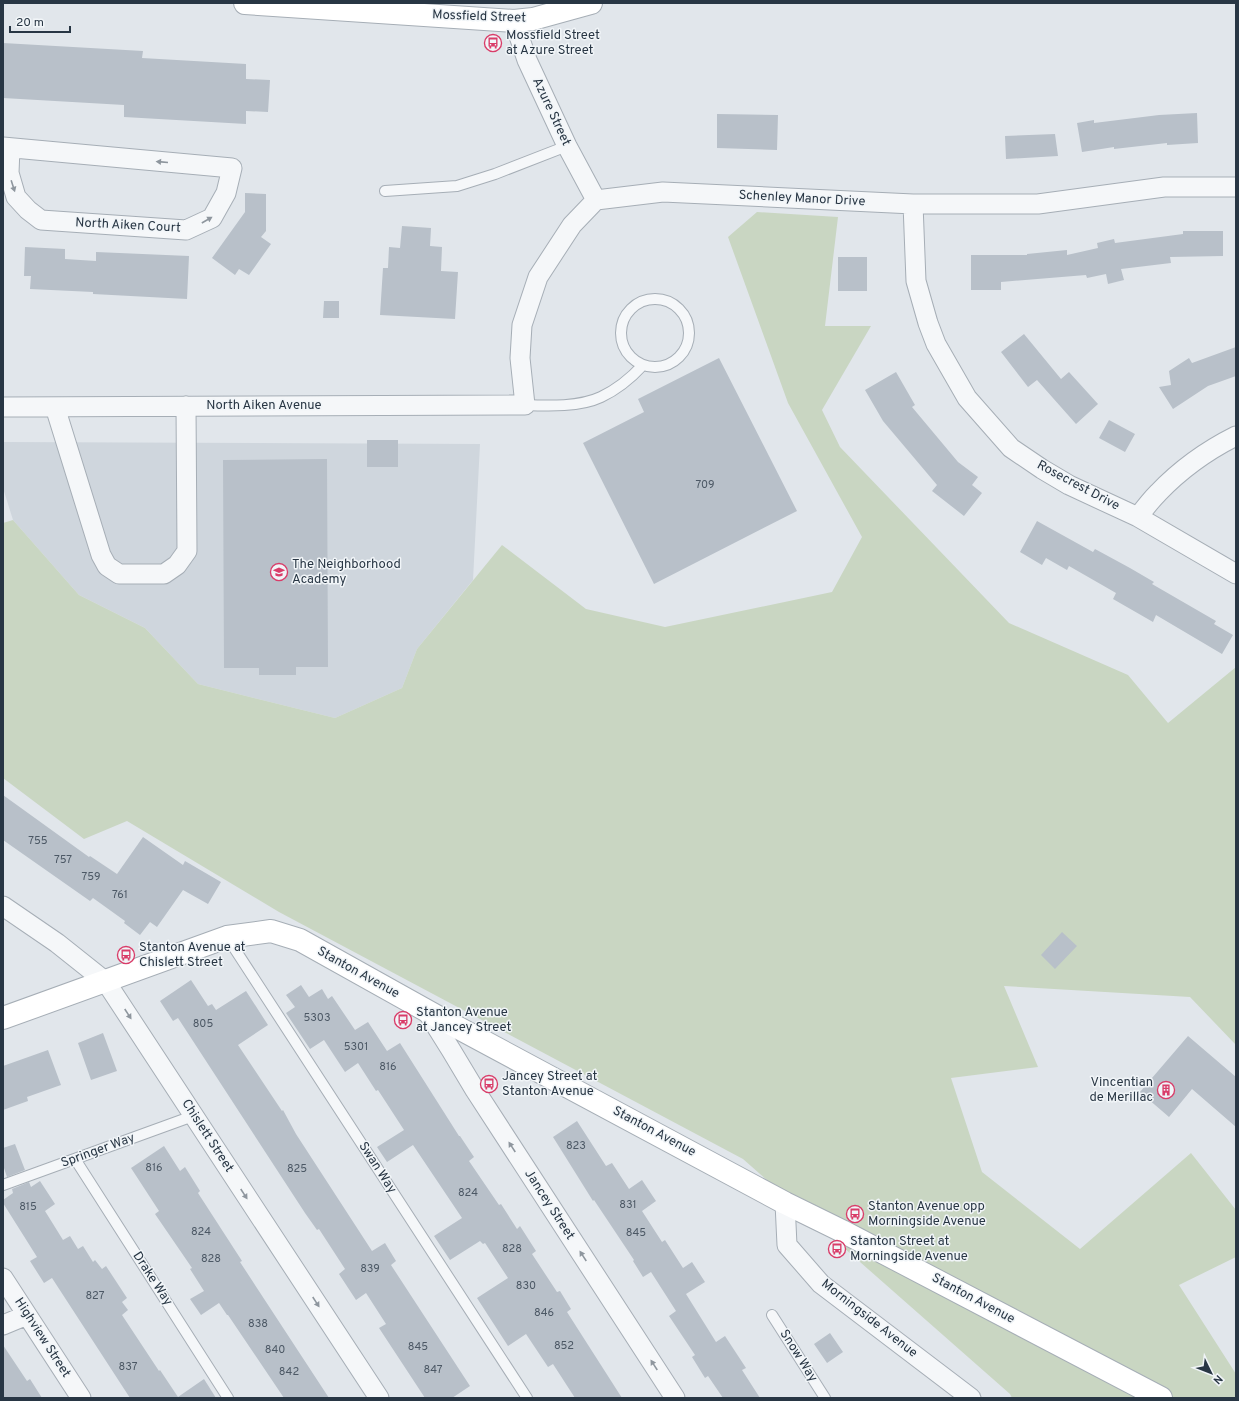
<svg xmlns="http://www.w3.org/2000/svg" width="1239" height="1401" viewBox="0 0 1239 1401" font-family="Overpass,sans-serif">
  <style>
    .built { fill: #cfd6dd }
    .green { fill: #c9d6c2 }
    .building { fill: #b8c0c9 }
    .lines { fill: none; stroke-linecap: round; stroke-linejoin: round }
    .lane-casing { stroke: #a6aeb6; stroke-width: 12 }
    .street-casing { stroke: #a6aeb6; stroke-width: 21 }
    .secondary-casing { stroke: #a6aeb6; stroke-width: 24 }
    .lane { stroke: #f5f7f9; stroke-width: 10 }
    .street { stroke: #f5f7f9; stroke-width: 19 }
    .secondary { stroke: #fff; stroke-width: 22 }
    .oneway { fill: #8e969e }
    .labels { text-anchor: middle; dominant-baseline: central; stroke-width: 3; stroke-linejoin: round; paint-order: stroke }
    .number-label { font-size: 11px; fill: #4c5865 }
    .street-label { font-size: 13px; fill: #283644; stroke: #f1f5f8 }
    .poi-label { font-size: 13px; fill: #283644; stroke: #f1f5f8; text-anchor: start }
  </style>
  <rect width="100%" height="100%" fill="#e1e6eb"/>
  <path class="built" d="M3 442 480 444 473 580 417 649 402 688 335 718 198 684 145 628 79 595 13 520 3 488Z"/>
  <path class="green" d="M757 212 838 217 825 326H871L822 410 840 447 1009 623 1128 675 1168 723 1236 667V1045L1190 997 1004 986 1038 1067 951 1078 982 1172 1080 1249 1191 1153 1236 1210V1257L1179 1285 1236 1374V1398H1012L1010 1394 743 1159 279 912 127 821 84 839 3 778V523L13 520 79 595 145 628 198 684 335 718 402 688 417 649 502 545 586 609 665 627 832 592 862 537 788 403 728 237Z"/>
  <path class="building" d="M3 43 143 51 142 58 246 64V79L270 80 268 112 246 111V124L124 117V105L3 98Z
    M1197 113 1198 143 1167 145V143L1114 149V147L1082 152 1077 123 1094 120V123L1159 115Z
    M717 114 778 115 777 150 717 148Z
    M1055 134 1058 156 1006 159 1005 136Z
    M245 193 266 194V231L261 237 271 244 249 275 239 269 235 275 212 258 245 212Z
    M402 226 431 228 430 246 442 247 441 271 458 272 455 319 380 315 383 268H388L389 247 400 248Z
    M1183 231H1223V256L1170 257 1171 263 1121 269 1124 280 1108 284 1106 274 1087 278 1086 275 1001 282V290H971V255H1027V254L1067 250V255L1098 248 1097 243 1114 239 1115 243 1183 234Z
    M25 247 65 249V259L96 261V252L189 256 187 299 93 294V292L30 289 31 276H24Z
    M838 257H867V291H838Z
    M324 301H339V318H323Z
    M1024 334 1061 379 1069 372 1098 404 1076 424 1037 380 1028 387 1001 352Z
    M1236 347V376L1208 386 1173 409 1159 387 1171 385 1169 371 1189 358 1192 363Z
    M719 358 797 511 654 584 583 443 644 412 638 399Z
    M896 372 915 405 912 407 958 462 978 477 972 485 982 493 964 516 932 491 937 485 883 421 865 390Z
    M1109 420 1135 434 1125 452 1099 438Z
    M367 440H398V467H367Z
    M327 459 328 667H296V675H259V668H224L223 460Z
    M1037 521 1093 552 1095 549 1130 568 1154 582 1152 584 1216 621 1214 624 1233 635 1222 654 1156 615 1153 622 1113 599 1116 593 1069 566 1067 570 1046 558 1042 565 1020 552Z
    M3 795 89 857 90 856 117 874 143 837 183 865 185 861 221 882 208 904 183 890 157 927 150 922 140 935 124 923 125 921 93 898 90 901 3 840Z
    M1062 932 1077 946 1055 969 1041 955Z
    M191 980 208 1006 212 1004 216 1010 246 991 268 1025 238 1045 282 1111 283 1110 296 1134 372 1251 385 1243 396 1261 391 1265 470 1386 452 1398H425L379 1328 386 1324 366 1293 356 1300 339 1274 345 1269 319 1229 317 1230 305 1213 178 1018 173 1021 160 1001Z
    M301 985 309 997 322 989 328 999 332 996 355 1030 368 1022 387 1051 400 1043 459 1136H460L474 1157 469 1161 499 1205 501 1204 517 1229 520 1226 536 1251 532 1254 557 1292 560 1291 571 1309 567 1312 622 1398H575L553 1364 548 1367 526 1334 508 1346 477 1298 508 1278 485 1243 483 1244 480 1241 450 1260 434 1236 462 1218 413 1145 387 1162 377 1147 404 1130 378 1090 376 1091 358 1063 345 1072 324 1040 310 1049 286 1013 295 1007 286 995Z
    M103 1033 117 1071 91 1080 78 1043Z
    M1188 1036 1236 1077V1127L1192 1089 1169 1117 1140 1092Z
    M48 1050 61 1085 27 1097 28 1101 3 1110V1066Z
    M577 1121 606 1166 612 1163 629 1189 642 1180 656 1201 642 1211 662 1242 665 1240 683 1268 692 1262 705 1282 686 1294 716 1342 725 1336 746 1368 742 1370 760 1398H723L708 1376 705 1378 692 1357 695 1355 669 1316 676 1311 651 1272 643 1277 633 1261 634 1260 594 1200 593 1201 553 1137Z
    M15 1144 25 1170 7 1177 3 1165V1148Z
    M164 1146 180 1171 185 1167 200 1191 198 1193 242 1261 240 1262 329 1398H284L228 1315H227L219 1303 201 1315 190 1299 204 1291 190 1269 192 1268 155 1214 159 1211 131 1168Z
    M40 1181 55 1204 45 1211 63 1240 70 1236 78 1249 83 1246 93 1262 95 1260 102 1269 106 1266 127 1298 122 1302 128 1310 122 1315 159 1371 160 1370 178 1397 204 1379 216 1398H130L52 1278 44 1283 30 1261 37 1257 3 1203V1200L13 1193 12 1189 29 1182 31 1187Z
    M830 1333 843 1352 827 1363 814 1344Z
    M3 1345 27 1381 30 1379 42 1398H3Z"/>
  <g class="lines">
    <g class="lane-casing">
      <path id="lane" d="M385 191 457 186 495 174 567 146
        M621 333a34 34 0 1 1 68 0a34 34 0 1 1-68 0Z
        M525 405C549 406 580 407 601 397 618 389 631 378 643 365
        M227 937 527 1398
        M75 1159 228 1398
        M3 1185 193 1116
        M772 1315 825 1398"/>
    </g>
    <g class="street-casing">
      <path id="street" d="M514 21 527 60 567 146 596 200
        M3 147 232 168 226 193 212 218 186 230 41 220 28 210 16 197 9 173 10 148
        M913 204 916 281 928 323 936 344 967 398 1011 448 1042 469 1069 485 1138 517 1236 574
        M3 407 525 405 520 358 522 325 538 277 572 225 596 200 663 192 913 204H1038L1164 187H1236
        M55 407 101 555 107 566 119 574H164L177 565 187 551 186 406
        M1138 517C1144 509 1151 500 1158 493 1180 470 1208 450 1236 436
        M3 906 57 943 106 982 379 1398
        M426 1010 451 1050 475 1090 675 1398
        M785 1203 787 1245 821 1284 971 1398
        M3 1278 81 1398
        M3 1325 27 1315"/>
    </g>
    <g class="secondary-casing">
      <path id="secondary" d="M245 3 514 21 533 19 591 3
        M3 1018 227 937 271 931 300 940 438 1017 785 1203 842 1231 1161 1398"/>
    </g>
    <use href="#lane" class="lane"/>
    <use href="#street" class="street"/>
    <use href="#secondary" class="secondary"/>
  </g>
  <defs><path id="oneway-solid" d="M-6-.8H1V-3.2L6.5 0L1 3.2V.8H-6Z"/></defs>
  <g class="oneway">
    <use href="#oneway-solid" transform="translate(162 162) rotate(-175)"/>
    <use href="#oneway-solid" transform="translate(13 186) rotate(72)"/>
    <use href="#oneway-solid" transform="translate(207 220) rotate(-30)"/>
    <use href="#oneway-solid" transform="translate(128 1014) rotate(57)"/>
    <use href="#oneway-solid" transform="translate(512 1147) rotate(-123)"/>
    <use href="#oneway-solid" transform="translate(244 1194) rotate(57)"/>
    <use href="#oneway-solid" transform="translate(583 1256) rotate(-123)"/>
    <use href="#oneway-solid" transform="translate(316 1302) rotate(57)"/>
    <use href="#oneway-solid" transform="translate(654 1365) rotate(-123)"/>
  </g>
  <defs>
    <g id="bus-ring" transform="scale(0.9)"><circle r="9.5" fill="#f1f5f8" stroke="#d93d69" stroke-width="1.5"/><path d="M-5-6H5V4H4V6H2V4H-2V6H-4V4H-5ZM-3.5-4V0h7V-4ZM-3.5 1.2v1.5H-2V1.2ZM2 1.2v1.5H3.5V1.2Z" fill="#d93d69"/></g>
    <g id="school-ring" transform="scale(0.9)"><circle r="9.5" fill="#f1f5f8" stroke="#d93d69" stroke-width="1.5"/><path d="M0-5L7-2L0 1L-7-2ZM-4 1L0 2.5L4 1V4Q0 6-4 4Z" fill="#d93d69"/></g>
    <g id="building-ring" transform="scale(0.9)"><circle r="9.5" fill="#f1f5f8" stroke="#d93d69" stroke-width="1.5"/><path d="M-4-6H4V6H1V3H-1V6H-4ZM-2.5-4.3h1.7v1.8h-1.7ZM.8-4.3h1.7v1.8H.8ZM-2.5-1h1.7V.8h-1.7ZM.8-1h1.7V.8H.8Z" fill="#d93d69"/></g>
  </defs>
  <g fill-rule="evenodd">
    <use href="#bus-ring" x="493" y="43"/>
    <use href="#school-ring" x="279" y="572"/>
    <use href="#bus-ring" x="126" y="955"/>
    <use href="#bus-ring" x="403" y="1020"/>
    <use href="#bus-ring" x="489" y="1084"/>
    <use href="#building-ring" x="1166" y="1090"/>
    <use href="#bus-ring" x="855" y="1214"/>
    <use href="#bus-ring" x="837" y="1249"/>
  </g>
  <g class="labels">
    <g class="number-label">
      <text x="705" y="485">709</text>
      <text x="38" y="841">755</text>
      <text x="63" y="860">757</text>
      <text x="91" y="877">759</text>
      <text x="120" y="895">761</text>
      <text x="317" y="1018">5303</text>
      <text x="203" y="1024">805</text>
      <text x="356" y="1047">5301</text>
      <text x="388" y="1067">816</text>
      <text x="576" y="1146">823</text>
      <text x="154" y="1168">816</text>
      <text x="297" y="1169">825</text>
      <text x="468" y="1193">824</text>
      <text x="628" y="1205">831</text>
      <text x="28" y="1207">815</text>
      <text x="201" y="1232">824</text>
      <text x="636" y="1233">845</text>
      <text x="512" y="1249">828</text>
      <text x="211" y="1259">828</text>
      <text x="370" y="1269">839</text>
      <text x="526" y="1286">830</text>
      <text x="95" y="1296">827</text>
      <text x="544" y="1313">846</text>
      <text x="258" y="1324">838</text>
      <text x="564" y="1346">852</text>
      <text x="418" y="1347">845</text>
      <text x="275" y="1350">840</text>
      <text x="128" y="1367">837</text>
      <text x="433" y="1370">847</text>
      <text x="289" y="1372">842</text>
    </g>
    <g class="street-label">
      <text transform="translate(479 17) rotate(2)">Mossfield Street</text>
      <text transform="translate(551 112) rotate(65)">Azure Street</text>
      <text transform="translate(802 199) rotate(3)">Schenley Manor Drive</text>
      <text transform="translate(128 226) rotate(3)">North Aiken Court</text>
      <text x="264" y="406">North Aiken Avenue</text>
      <text transform="translate(1078 486) rotate(28)">Rosecrest Drive</text>
      <text transform="translate(358 973) rotate(29)">Stanton Avenue</text>
      <text transform="translate(654 1132) rotate(28)">Stanton Avenue</text>
      <text transform="translate(207 1136) rotate(57)">Chislett Street</text>
      <text transform="translate(98 1151) rotate(-20)">Springer Way</text>
      <text transform="translate(377 1168) rotate(57)">Swan Way</text>
      <text transform="translate(549 1205) rotate(57)">Jancey Street</text>
      <text transform="translate(152 1279) rotate(57)">Drake Way</text>
      <text transform="translate(973 1299) rotate(28)">Stanton Avenue</text>
      <text transform="translate(869 1319) rotate(38)">Morningside Avenue</text>
      <text transform="translate(42 1338) rotate(57)">Highview Street</text>
      <text transform="translate(798 1356) rotate(58)">Snow Way</text>
    </g>
    <g class="poi-label">
      <text x="506" y="36">Mossfield Street<tspan x="506" dy="15">at Azure Street</tspan></text>
      <text x="292" y="565">The Neighborhood<tspan x="292" dy="15">Academy</tspan></text>
      <text x="139" y="948">Stanton Avenue at<tspan x="139" dy="15">Chislett Street</tspan></text>
      <text x="416" y="1013">Stanton Avenue<tspan x="416" dy="15">at Jancey Street</tspan></text>
      <text x="502" y="1077">Jancey Street at<tspan x="502" dy="15">Stanton Avenue</tspan></text>
      <text x="1153" y="1083" text-anchor="end">Vincentian<tspan x="1153" dy="15">de Merillac</tspan></text>
      <text x="868" y="1207">Stanton Avenue opp<tspan x="868" dy="15">Morningside Avenue</tspan></text>
      <text x="850" y="1242">Stanton Street at<tspan x="850" dy="15">Morningside Avenue</tspan></text>
    </g>
  </g>
  <rect width="1239" height="1401" fill="none" stroke="#283644" stroke-width="8"/>
  <g transform="translate(1211 1373) rotate(133)" stroke="#f1f5f8" stroke-width="3" paint-order="stroke">
  <path d="M0-3L7 15L0 10L-7 15Z" fill="#283644"/>
  <text y="-6" font-size="11" font-weight="bold" text-anchor="middle" fill="#283644">N</text>
  </g>
  <path d="M10 26v6h60v-6" fill="none" stroke="#283644" stroke-width="2"/>
  <text x="16" y="26" font-size="12" fill="#283644" stroke="#f1f5f8" stroke-width="3" paint-order="stroke">20 m</text>
</svg>
